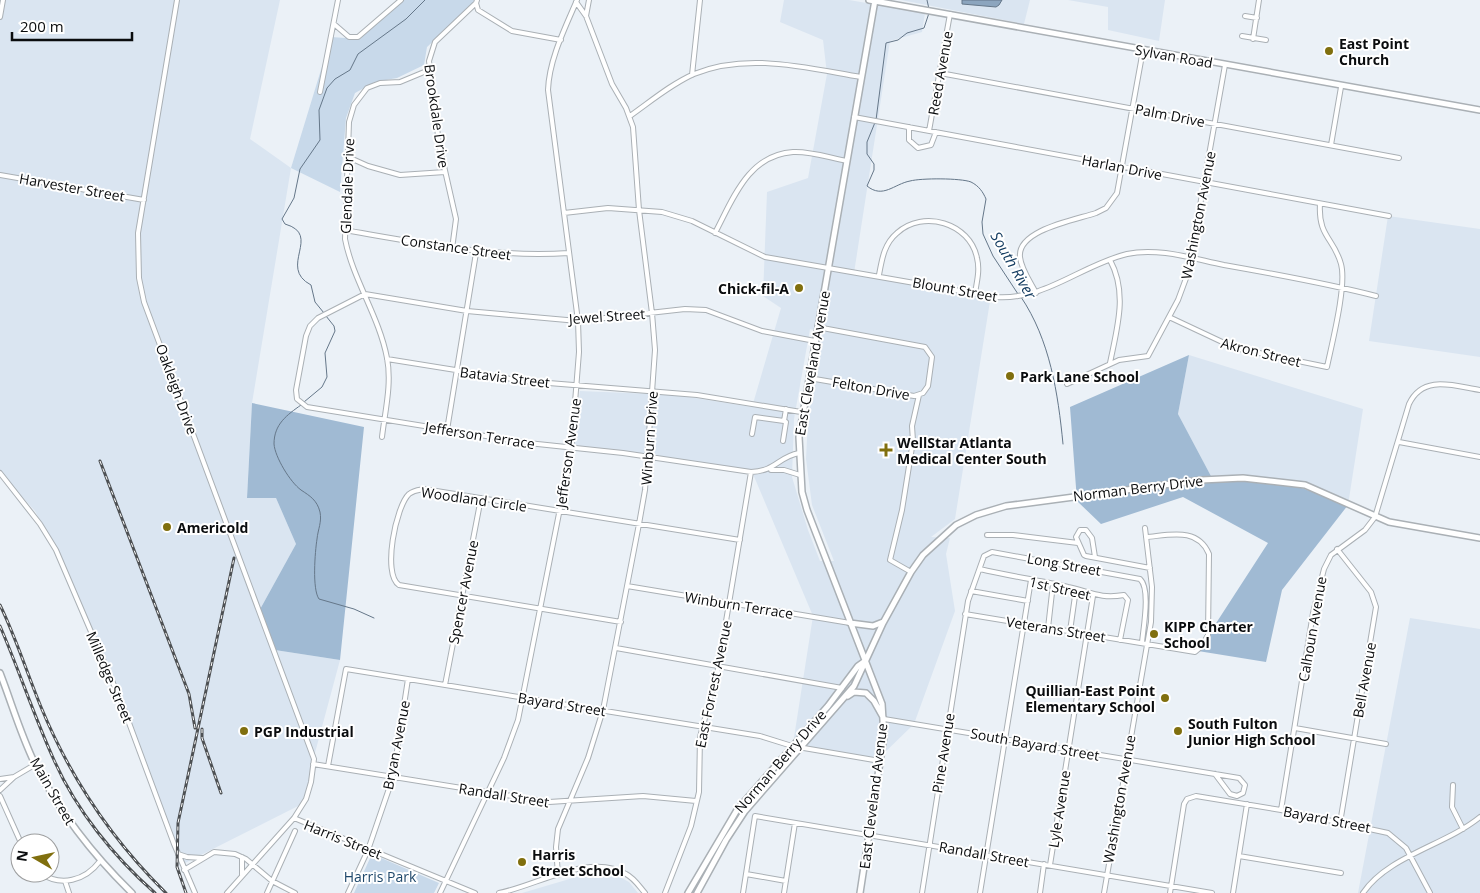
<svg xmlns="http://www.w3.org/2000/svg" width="1480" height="893" viewBox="0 0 1480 893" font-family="'Open Sans',sans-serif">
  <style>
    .built { fill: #dae5f1; fill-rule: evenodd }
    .green { fill: #c8d9ea }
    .forest { fill: #a0bad3 }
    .water { fill: #8ca5be; stroke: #657789 }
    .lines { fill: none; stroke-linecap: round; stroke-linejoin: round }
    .stream { stroke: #657789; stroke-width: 1 }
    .minor-casing { stroke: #aab0b5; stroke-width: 6 }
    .major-casing { stroke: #aab0b5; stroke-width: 8 }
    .minor { stroke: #fff; stroke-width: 4 }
    .major { stroke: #fff; stroke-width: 5 }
    .rail-casing { stroke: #4d5053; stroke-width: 3 }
    .rail { stroke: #fff; stroke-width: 1; stroke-dasharray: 4; stroke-linecap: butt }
    .poi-dot { fill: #806f0e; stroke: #fff; stroke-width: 2 }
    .labels { text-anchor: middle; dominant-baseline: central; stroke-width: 4; stroke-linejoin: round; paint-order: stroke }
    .poi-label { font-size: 14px; font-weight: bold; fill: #0a0c0e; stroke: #fff; text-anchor: start }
    .street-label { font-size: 14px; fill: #0a0c0e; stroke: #fff }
    .park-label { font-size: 14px; fill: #1e476a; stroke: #fff }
    .water-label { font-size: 15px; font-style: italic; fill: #153d61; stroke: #fff }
  </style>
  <rect width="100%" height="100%" fill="#ebf1f7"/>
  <path class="built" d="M0 0H280L250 139 291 168 252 403 247 497 276 498 296 544 258 613 275 650 340 660 312 764 306 802 179 866 180 852 58 556 35 511 0 472Z
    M784 0H849L925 13 922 32 890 41 854 273 991 295 955 519 931 537 950 538 946 554 955 611 914 724 879 758 793 744 813 616 753 474 573 448 580 391 676 395 752 407 781 308 763 296 767 192 808 178 827 74 823 40 780 22ZM810 329 823 331 808 419 806 459 812 505 834 561H820L808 530 792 477 794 419Z
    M901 0H1030L1024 24Z
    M1068 0H1165L1159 41 1108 30V7Z
    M1388 216 1480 229V357L1369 341Z
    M1189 355 1363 409 1348 505 1212 478 1178 414Z
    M1410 618 1480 629V893H1358Z
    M599 872 616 875 629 882 638 893H522L583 875Z"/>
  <path class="green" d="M401 0H474L473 4 427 47 424 65 397 78 375 82 355 93 346 118 340 192 291 168 331 37 360 39Z
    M372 854 439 883 434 893H354Z"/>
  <path class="forest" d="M1189 355 1178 414 1212 478 1296 486 1348 505 1282 590 1266 662 1198 651 1268 543 1183 497 1101 524 1077 501 1070 407Z
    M252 403 364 427 340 660 275 650 258 613 296 544 276 498H247Z"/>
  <path class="water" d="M962 0H1002L999 5 996 7 962 4Z"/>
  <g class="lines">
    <path class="stream" d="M927 0 929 9
      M929 13 924 28 907 33 898 40 886 43 876 120 867 142V154L874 164V170L867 186C883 199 894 184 910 181 921 178 961 178 971 182 979 186 983 192 986 199L982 222 983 234 993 256 1018 294
      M1021 297C1050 340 1058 393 1063 444
      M324 313 315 302 311 285C277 267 323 235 285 224L282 219 294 198 300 169 320 140 319 110 327 88 335 79 350 70 358 54 406 19 425 0
      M304 402 322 387 327 377 325 353 335 331 334 326 326 316
      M301 405C287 415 274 424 274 444 275 457 290 482 301 490 310 496 317 500 320 512 322 522 318 529 317 539 315 552 312 589 319 599L354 609 374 618"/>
    <g class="minor-casing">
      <path id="minor" d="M177 0 138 233 139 278 144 302 314 759 311 782 306 799 294 818 227 893
        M476 3 478 10 512 31 561 40
        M586 16 589 0
        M1245 16 1257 18
        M0 17 3 0
        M334 24 349 37H358L401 0
        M1242 36 1266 40
        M1253 39 1259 0
        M940 73 1399 158
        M692 75 700 0
        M320 92 338 0
        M630 116C650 102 671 84 694 74 747 52 807 68 861 77
        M854 117 1389 216
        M909 127V140L918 148 931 145 936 132
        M929 131 950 14
        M1331 145 1341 87
        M348 157 368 166 400 175 445 172
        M0 175 144 200
        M564 213 608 208 662 212 692 221 765 257 995 297C1045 301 1081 265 1127 254 1158 247 1194 259 1224 265 1275 274 1326 283 1376 296
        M344 230C420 243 492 258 569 253
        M715 233C733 199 748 155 793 152 811 151 830 158 847 161
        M452 249 456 219 439 144 429 61 435 42 476 3 477 0
        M1110 260C1128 293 1117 328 1110 363
        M879 275C882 259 884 244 897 233 923 209 970 223 977 258 980 270 977 281 975 293
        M1036 293C1031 283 1021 269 1020 257 1017 230 1075 220 1096 213L1106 208 1117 193 1143 50
        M1169 317 1235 348 1327 367C1332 343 1347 285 1341 264 1334 238 1318 237 1320 204
        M387 359 524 381 697 395 801 412
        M809 378 914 396 923 393 928 386 932 357 925 347 817 327
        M1067 384 1119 360 1148 356 1178 300 1188 273 1225 65
        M447 430 476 253
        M752 434 755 417 784 421 786 409
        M382 437C385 411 392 384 387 358 379 316 353 280 345 239L349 122 354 105 367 88 380 83 400 82 429 70
        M783 441 786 422 784 421
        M1399 442 1480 457
        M799 453C778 457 776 471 751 472L623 453 528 443 307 407 297 399 296 390 306 336 310 326 318 318 365 294 467 311 578 321 685 309 706 310 762 331 815 341
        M771 470H784L800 475
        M0 473 40 524 56 550 122 704 174 844 195 893
        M987 535H1013L1078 543
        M1337 549 1371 592 1376 607 1340 823
        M1095 557 1092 538 1086 530H1080L1076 537 1084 555 1086 556 1150 568
        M980 569C1009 576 1039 580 1068 587 1091 592 1100 599 1124 595L1128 600 1120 640
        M911 572 890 560 902 510 913 441 912 426 919 395
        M627 586 850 623
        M971 591 1028 601
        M965 614 1195 652 1202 646 1208 635 1209 554C1198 527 1170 535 1146 537
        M621 622 399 585C382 574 396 506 409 494 414 490 418 490 424 489L740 540
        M1048 628 1053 584
        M1070 631 1076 589
        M616 648 842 688
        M445 685 481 498
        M884 719 1239 778 1245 785 1243 793 1237 796 1230 794 1215 774
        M1295 728 1386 744
        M313 764 549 802 643 796 696 801
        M328 766 346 669 760 736 792 746 880 761
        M0 779 14 777
        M1453 785 1452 807 1463 829
        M0 790 14 777 36 764
        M0 796 21 843
        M1281 810 1313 613 1324 569 1331 555 1365 530 1375 517 1409 404C1423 374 1454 386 1480 390
        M294 818 475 893
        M178 854 187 857 202 858
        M1239 856 1341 873
        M1050 865 1093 596
        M184 870 214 852 235 854 246 859 272 881 295 893
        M40 873C61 887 85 881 100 861
        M746 874 786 881
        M242 875V857
        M558 875 556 847 558 829 588 758 603 710 639 524 645 490 655 350 652 313 639 210 633 127 626 108 612 84 586 16 576 2
        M65 881 69 893
        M267 893 295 831
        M348 893 368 850 393 777 408 679
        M440 893 504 758 518 720 571 453 579 352 578 321 548 90C549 60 565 28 577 0
        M499 893C536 886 590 852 626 874 634 878 639 886 645 893
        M665 893 691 826 699 792 700 737 718 669 751 472
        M743 893 755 816 1212 893
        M784 893 795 823
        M922 893 968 601 984 556 992 552 1140 579C1151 589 1143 629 1142 643
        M980 893 1031 580
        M1040 893 1044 864
        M1104 893 1151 622 1152 587 1145 528
        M1170 893 1184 804 1187 799 1196 796 1281 810 1388 833 1406 848 1430 893
        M1233 893 1247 804
        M1363 893C1388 856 1446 845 1480 817"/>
    </g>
    <g class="major-casing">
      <path id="major" d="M869 0 1480 110
        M850 623 873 626 883 622
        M0 673C12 704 21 736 36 766 61 814 93 855 132 893
        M848 696 854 692 866 693 874 701 883 717
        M688 893 737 810 828 706 858 666 865 661
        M697 893 726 840 745 811 854 686 883 623 911 572 923 555 956 525 976 515 1006 506 1201 480 1243 478 1305 485 1389 522 1480 538
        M860 893 884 736 882 704 807 510 802 492 799 437 875 0"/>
    </g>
    <use href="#minor" class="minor"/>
    <use href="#major" class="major"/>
    <g class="rail-casing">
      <path id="rail" d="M100 461 189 694 195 728
        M0 605C16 638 27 673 41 707 70 777 112 840 166 893
        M0 626C19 670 34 716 54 760 76 810 114 857 155 893
        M202 729V738L221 793
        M186 893 177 867 178 823 234 558"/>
    </g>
    <use href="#rail" class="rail"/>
  </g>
  <g class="poi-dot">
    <circle cx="1329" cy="51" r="5"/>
    <circle cx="799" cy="288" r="5"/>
    <circle cx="1010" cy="376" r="5"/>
    <path d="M883.5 442.5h5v5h5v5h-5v5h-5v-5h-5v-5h5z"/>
    <circle cx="167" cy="527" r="5"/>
    <circle cx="1154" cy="634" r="5"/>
    <circle cx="1165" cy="698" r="5"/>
    <circle cx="244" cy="731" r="5"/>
    <circle cx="1178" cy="731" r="5"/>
    <circle cx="522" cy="862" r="5"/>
  </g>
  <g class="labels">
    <g class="poi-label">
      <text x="1339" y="43">East Point<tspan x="1339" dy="16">Church</tspan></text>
      <text x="789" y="288" text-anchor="end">Chick-fil-A</text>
      <text x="1020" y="376">Park Lane School</text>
      <text x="897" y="442">WellStar Atlanta<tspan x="897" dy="16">Medical Center South</tspan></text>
      <text x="177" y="527">Americold</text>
      <text x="1164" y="626">KIPP Charter<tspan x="1164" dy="16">School</tspan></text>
      <text x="1155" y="690" text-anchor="end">Quillian-East Point<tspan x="1155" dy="16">Elementary School</tspan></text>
      <text x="1188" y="723">South Fulton<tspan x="1188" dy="16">Junior High School</tspan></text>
      <text x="254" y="731">PGP Industrial</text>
      <text x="532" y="854">Harris<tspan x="532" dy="16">Street School</tspan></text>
    </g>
    <g class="street-label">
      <text transform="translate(1174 56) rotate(10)">Sylvan Road</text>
      <text transform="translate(940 73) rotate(-80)">Reed Avenue</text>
      <text transform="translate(1170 115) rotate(11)">Palm Drive</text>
      <text transform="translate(437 116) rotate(82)">Brookdale Drive</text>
      <text transform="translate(1122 167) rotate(11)">Harlan Drive</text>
      <text transform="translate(347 186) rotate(-88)">Glendale Drive</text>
      <text transform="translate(72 187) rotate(10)">Harvester Street</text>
      <text transform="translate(1198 215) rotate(-79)">Washington Avenue</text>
      <text transform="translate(456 247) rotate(8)">Constance Street</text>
      <text transform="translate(955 289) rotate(10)">Blount Street</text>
      <text transform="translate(607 316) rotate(-4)">Jewel Street</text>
      <text transform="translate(1261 352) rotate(14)">Akron Street</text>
      <text transform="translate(812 363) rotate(-80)">East Cleveland Avenue</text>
      <text transform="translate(505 377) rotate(7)">Batavia Street</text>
      <text transform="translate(871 388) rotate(10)">Felton Drive</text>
      <text transform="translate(177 389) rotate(70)">Oakleigh Drive</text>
      <text transform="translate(480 435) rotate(9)">Jefferson Terrace</text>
      <text transform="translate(649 438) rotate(-86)">Winburn Drive</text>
      <text transform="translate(568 453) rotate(-82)">Jefferson Avenue</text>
      <text transform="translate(1138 488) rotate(-7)">Norman Berry Drive</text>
      <text transform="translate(474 499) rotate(8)">Woodland Circle</text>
      <text transform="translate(1064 564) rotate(10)">Long Street</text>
      <text transform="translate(1060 588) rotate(13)">1st Street</text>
      <text transform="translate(463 592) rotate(-79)">Spencer Avenue</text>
      <text transform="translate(739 605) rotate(9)">Winburn Terrace</text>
      <text transform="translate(1056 629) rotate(9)">Veterans Street</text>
      <text transform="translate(1312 629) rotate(-80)">Calhoun Avenue</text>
      <text transform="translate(110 677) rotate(67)">Milledge Street</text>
      <text transform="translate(1364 680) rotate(-80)">Bell Avenue</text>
      <text transform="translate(713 684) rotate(-78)">East Forrest Avenue</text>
      <text transform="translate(562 704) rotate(9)">Bayard Street</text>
      <text transform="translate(1035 744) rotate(10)">South Bayard Street</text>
      <text transform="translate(396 745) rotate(-79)">Bryan Avenue</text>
      <text transform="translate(943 753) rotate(-81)">Pine Avenue</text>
      <text transform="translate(780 761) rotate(-49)">Norman Berry Drive</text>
      <text transform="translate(53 791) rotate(60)">Main Street</text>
      <text transform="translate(504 795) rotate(9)">Randall Street</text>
      <text transform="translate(873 796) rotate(-83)">East Cleveland Avenue</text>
      <text transform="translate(1119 799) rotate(-80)">Washington Avenue</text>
      <text transform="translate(1059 809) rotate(-81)">Lyle Avenue</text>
      <text transform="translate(1327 819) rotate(11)">Bayard Street</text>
      <text transform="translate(343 839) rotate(22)">Harris Street</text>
      <text transform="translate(984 854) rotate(10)">Randall Street</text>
    </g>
    <g class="park-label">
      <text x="380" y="876">Harris Park</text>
    </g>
    <g class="water-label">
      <text transform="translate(1014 265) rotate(60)">South River</text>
    </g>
  </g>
  <g transform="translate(35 858) rotate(279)"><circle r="24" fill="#ffffff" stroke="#9d9e9f"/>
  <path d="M0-4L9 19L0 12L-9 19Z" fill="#806f0e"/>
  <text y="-8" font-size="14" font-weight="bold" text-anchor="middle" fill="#0a0c0e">N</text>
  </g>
  <path d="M12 32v8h120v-8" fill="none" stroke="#0a0c0e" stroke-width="2.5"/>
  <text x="20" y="32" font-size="15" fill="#0a0c0e" stroke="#ffffff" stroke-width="4" paint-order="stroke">200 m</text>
</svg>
